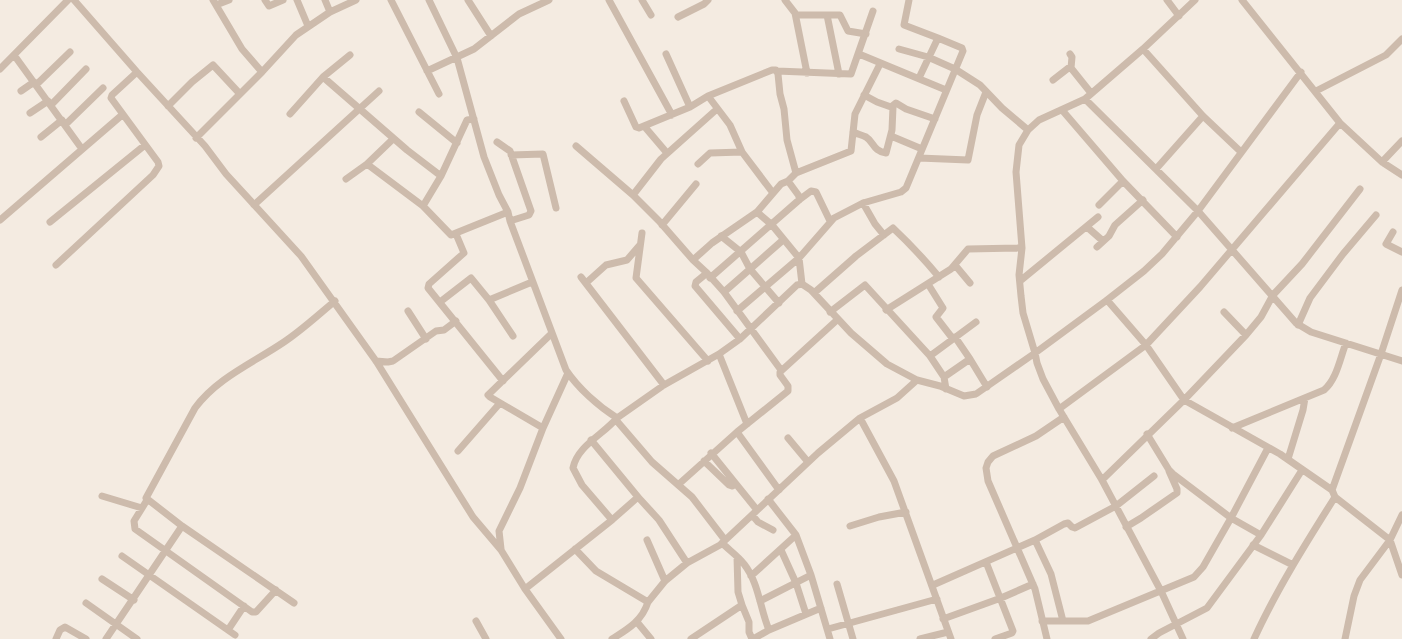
<svg xmlns="http://www.w3.org/2000/svg" width="1402" height="639" viewBox="0 0 1402 639" font-family="Poppins,sans-serif">
  <style>
    .lines { fill: none; stroke-linecap: round; stroke-linejoin: round }
    .minor { stroke: #cdbbac; stroke-width: 7 }
  </style>
  <rect width="100%" height="100%" fill="#f4ebe1"/>
  <g class="lines">
    <path class="minor" d="M74 0 137 72 205 146 226 174 301 256 376 361 473 517 501 550 525 589 561 639
      M213 0 242 49 262 72
      M265 0 269 6 283 0
      M297 0 308 26
      M325 0 330 12
      M391 0 439 94
      M429 0 457 58 484 157 499 195 508 212 510 221 566 370C578 388 598 406 617 418L664 385 719 354 740 339 797 285 802 284 811 290 851 333 887 364 917 380 940 386 964 396 976 394 1035 353 1107 300 1144 271 1162 254 1198 211 1301 72
      M468 0 491 36
      M609 0 672 115
      M642 0 651 15
      M785 0 795 13 807 73
      M909 0 904 25 938 38
      M1167 0 1179 16
      M1242 0 1340 123 1382 162 1402 175
      M216 5 229 0
      M796 15H840L848 31 866 34
      M827 15 839 74
      M678 17 704 4 708 0
      M899 49 928 57 955 69 980 85 1002 108 1028 130
      M1143 49 1203 116 1241 152
      M666 54 690 107
      M859 54 946 90
      M1070 54 1072 57 1071 68 1091 93
      M14 55 82 149
      M0 69 68 0
      M427 71 474 49 519 14 549 0
      M777 71 851 74 873 11
      M323 77 407 150 441 176
      M1053 80 1071 66
      M36 85 70 52
      M21 91 34 82
      M1316 91 1386 55 1402 39
      M864 95 877 102 891 107 896 103 906 109 935 119
      M708 96 730 125 742 152 773 193
      M1085 99 1198 211 1296 323 1311 332 1402 361
      M624 101 636 127 639 128 690 107 708 96 772 70H776L778 74 780 94 784 109 787 140 796 173
      M51 105 86 69
      M168 106 192 82 213 65 240 94
      M1062 110 1123 181 1177 237
      M419 112 457 143
      M30 113 48 101
      M290 114 323 77 350 55
      M474 119 467 120 441 176 423 206 451 235 508 212
      M65 125 103 88
      M644 126 667 153
      M853 132C857 134 862 135 866 137 874 142 873 151 886 153L892 130 893 107
      M891 136 922 149
      M41 137 62 120
      M196 138 262 72 296 35 330 12 356 0
      M393 139 367 164 423 206
      M497 142 510 151 531 211 529 215 510 221
      M576 146 633 195 659 221 693 260 707 273 724 292 781 370
      M511 155 543 154 556 208
      M919 158 968 160 977 115 986 92
      M1382 162 1402 141
      M698 164 710 153 742 152
      M1156 169 1203 116
      M346 179 367 164
      M788 181 799 196V200
      M633 195 661 159 717 109
      M863 203 875 224 884 235
      M254 205 379 91
      M1099 205 1123 181
      M757 212 772 225 799 258 802 284
      M0 220 122 115
      M50 222 145 145
      M662 225 696 184
      M1087 227 1103 241
      M1393 232 1386 244 1402 252
      M642 233 636 278 708 361
      M456 234 464 253 429 284 428 288 503 381
      M721 236 741 252 750 269 779 303
      M1097 247 1109 236 1115 225 1143 200
      M693 260 712 243 757 212 781 184 788 181 796 173 851 151 855 114 880 64
      M56 265 153 175 159 166 158 162 111 98 112 95 137 72
      M955 265 970 283
      M707 273 696 282 695 286 740 339
      M581 277 664 385
      M710 278 799 200 811 191 816 192 830 221
      M1020 281 1098 217
      M586 283 606 265 627 260 639 246
      M928 284 943 308 936 317 953 339
      M724 292 783 240
      M814 293 856 256 893 228C909 243 924 259 939 277
      M489 300 513 336
      M1107 300 1146 345 1184 400 1280 454 1332 490 1335 497 1390 540 1402 575
      M440 302 471 278 489 300 532 282
      M886 310 951 269 968 249 1022 248
      M408 311 426 339
      M737 311 799 258 834 218 863 203 901 192 906 188 963 51 962 48 938 38 919 78
      M830 312 865 285 930 356 944 377 946 389
      M1224 312 1246 335
      M1298 325 1310 298 1343 254 1376 215
      M955 337 970 359
      M719 354 747 424
      M930 356 976 322
      M376 361 388 362 393 361 436 331 444 330 456 321
      M944 377 970 359 987 387
      M1059 409 1146 345 1200 287 1340 123
      M860 418 894 481 951 639
      M616 420 652 462 692 497 725 540
      M543 428 490 397 488 395 551 334
      M1232 428 1324 390C1337 379 1340 358 1346 343
      M737 432 779 490
      M1147 434 1169 470 1173 474 1231 518 1261 535
      M788 438 808 462
      M458 451 500 403
      M711 453 757 510
      M1288 459 1303 410 1305 398
      M704 461 729 485 732 486 736 484
      M1102 480 1184 400 1246 335 1261 317 1273 295 1302 264 1360 189
      M679 484 737 432 788 391V386L780 375V372L837 320
      M1332 490 1381 354 1402 290
      M102 496 142 508
      M638 497 659 520 687 563
      M768 499 796 535 811 575 830 639
      M147 500 134 521 135 529 252 612H256L276 590
      M752 515 758 522 773 530
      M612 520 582 485 573 468C577 446 604 434 617 418
      M850 526 879 517 906 512
      M1126 527 1141 518 1177 493V489L1169 471
      M647 540 665 581
      M1035 540 1051 574 1063 621
      M722 543C729 550 738 556 744 564 759 583 760 609 769 630
      M1253 545 1293 565
      M501 549 499 531 520 488 543 428 568 373
      M575 549 596 571 648 602C642 621 628 629 612 639
      M781 550 796 583 806 614
      M122 556 235 635
      M986 562 1013 631 1012 633 995 639
      M751 576 796 535
      M102 579 134 600
      M837 584 853 639
      M933 585 1035 540 1064 524 1068 523 1072 527 1075 528 1116 506 1154 476
      M525 589 612 520 638 497 591 440
      M760 601 811 575
      M648 602 665 581 687 563 720 545 818 453 860 418 897 398 917 380
      M86 603 137 639
      M294 603 182 526 146 498 195 408C217 378 253 363 284 342 302 330 318 315 335 301
      M742 605 749 622V632L752 639
      M943 619 1001 598 1033 584
      M476 621 486 639
      M1042 621H1088L1194 577 1203 567 1231 518 1268 448
      M637 622 651 639
      M828 629 937 599
      M228 630 244 606
      M56 639 60 630 65 627 86 639
      M106 639 182 526
      M691 639 742 605 738 592 737 557
      M753 639 769 630 821 608
      M920 639 948 632
      M1047 639 1035 589 988 481 986 468 988 462 993 456 1036 436 1064 417
      M1151 639 1159 633 1207 608 1261 535 1302 470
      M1183 639 1161 591 1102 480 1059 409 1043 379 1037 363 1035 353 1023 313 1021 296 1019 275 1022 248 1016 172 1019 145 1028 130 1039 120 1085 99 1143 49 1195 0
      M1254 639C1277 589 1306 543 1335 497
      M1345 639 1354 596 1360 580 1390 540 1402 515"/>
  </g>
</svg>
